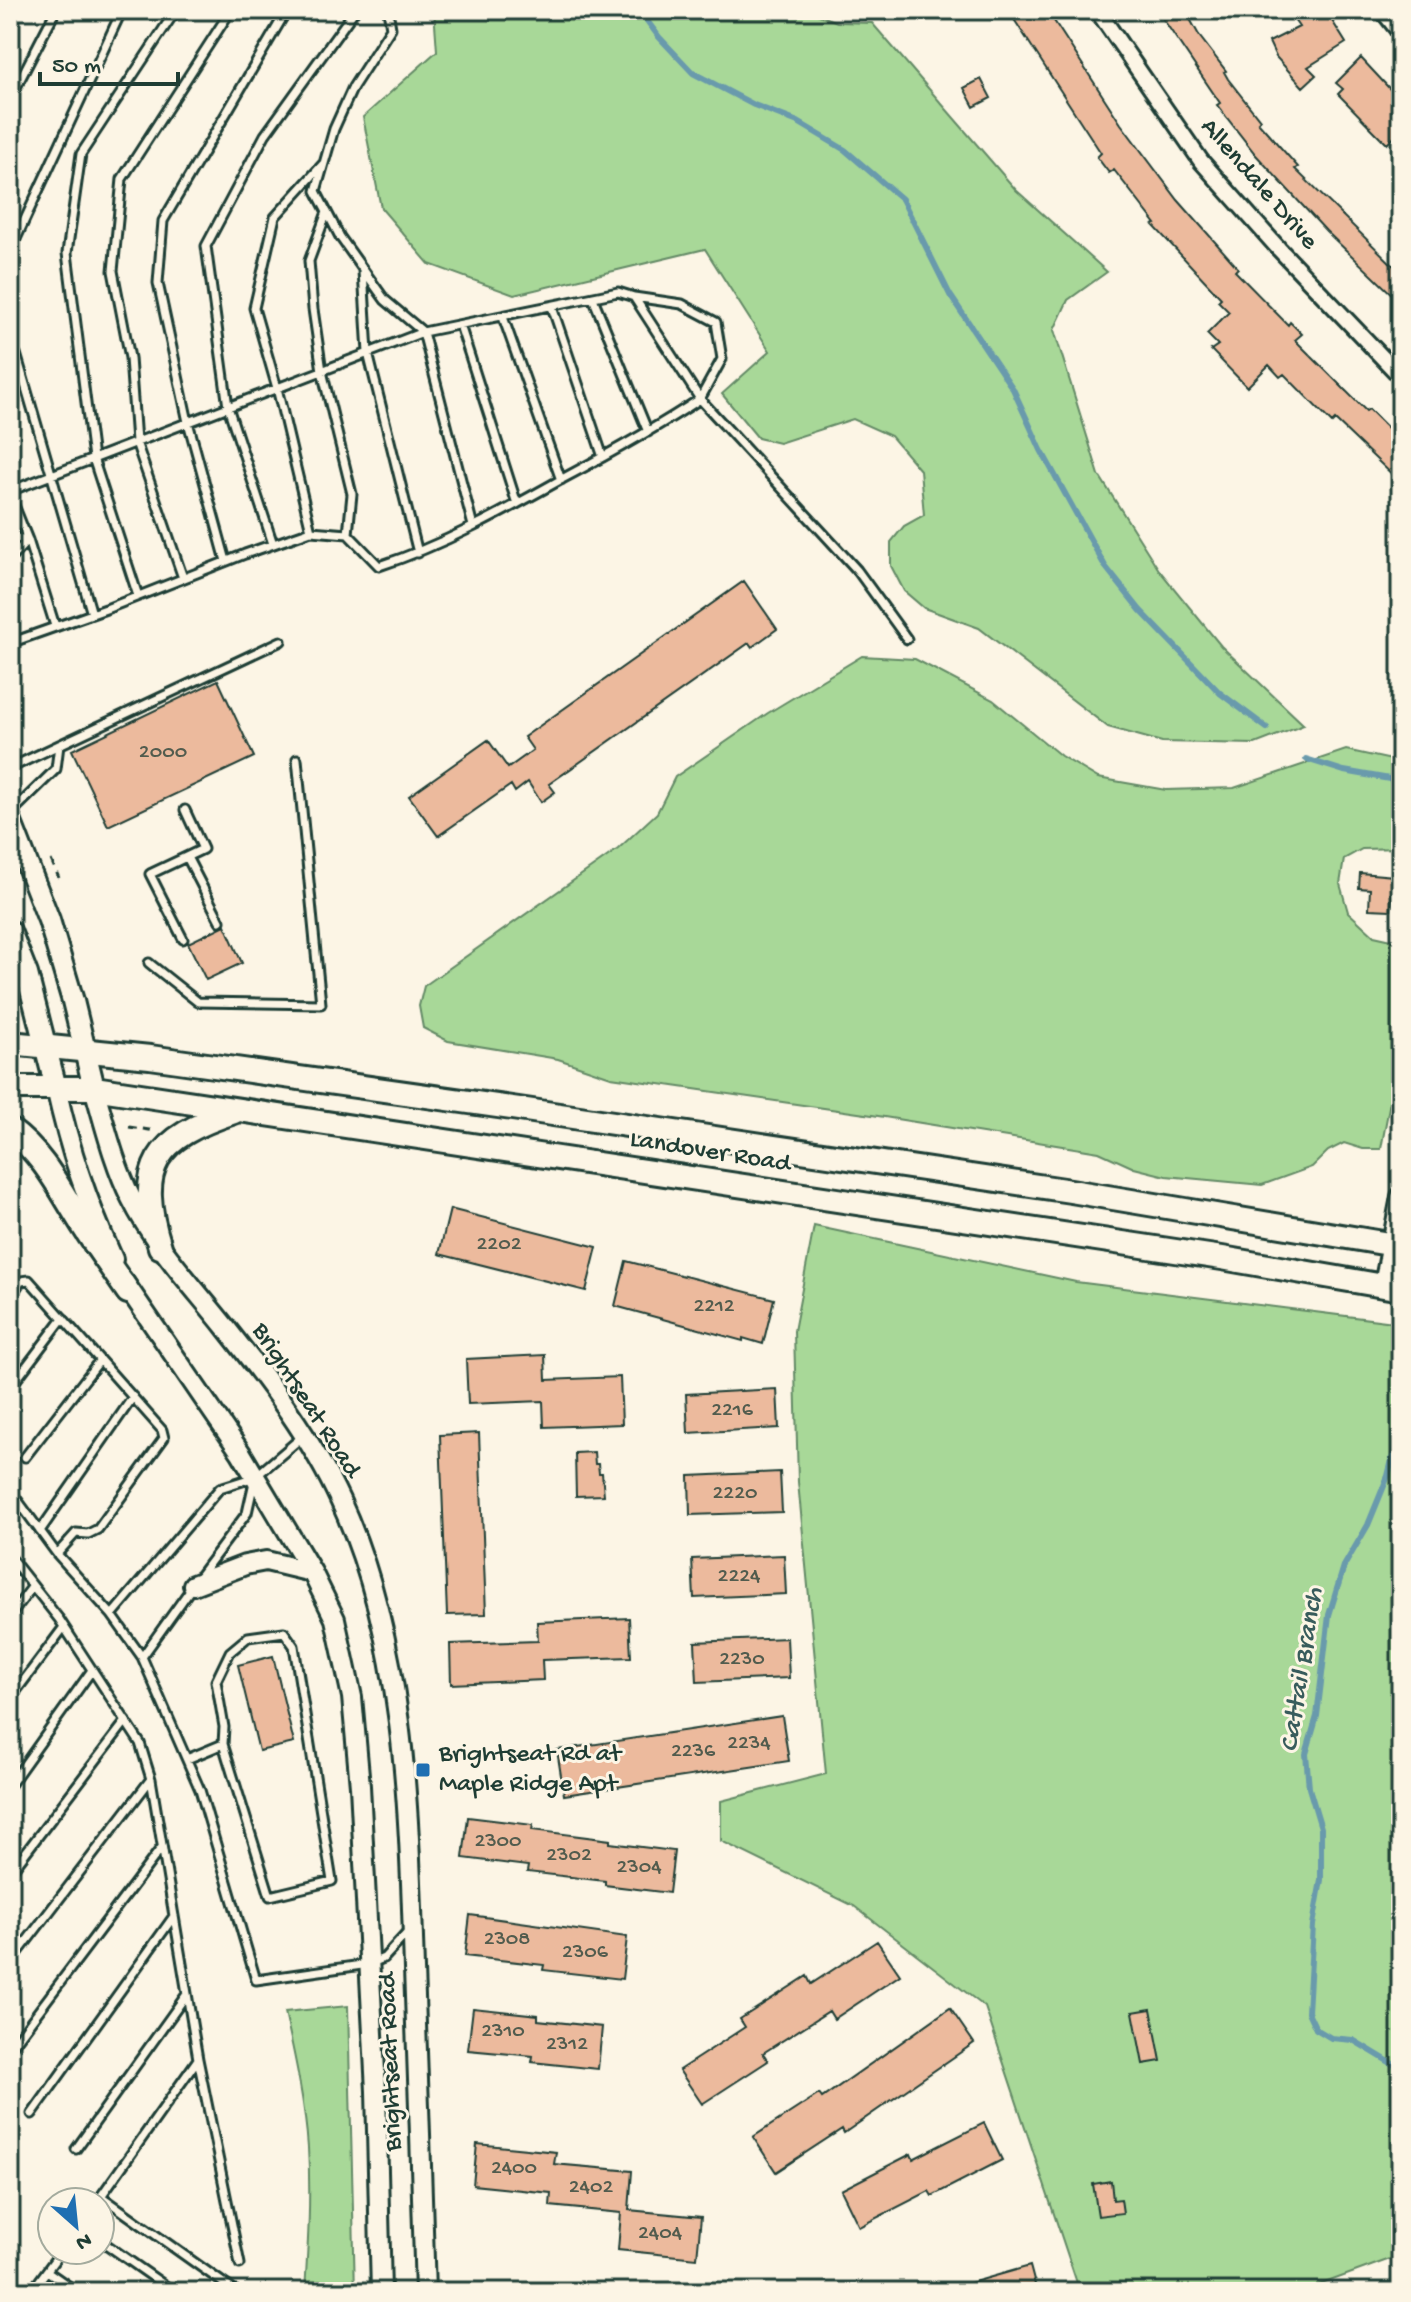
<svg xmlns="http://www.w3.org/2000/svg" width="1411" height="2302" viewBox="0 0 1411 2302" font-family="'Gochi Hand',sans-serif">
  <style>
    .green { fill: #a8d898; stroke: #648a66; stroke-width: 2 }
    .lines { fill: none; stroke-linecap: round; stroke-linejoin: round }
    .stream { stroke: #699aac; stroke-width: 6 }
    .building { fill: #ecba9d; stroke: #1f3d34; stroke-width: 2 }
    .service-casing { stroke: #1f3d34; stroke-width: 13 }
    .minor-casing { stroke: #1f3d34; stroke-width: 20 }
    .tertiary-casing { stroke: #1f3d34; stroke-width: 24 }
    .secondary-casing { stroke: #1f3d34; stroke-width: 26 }
    .primary-casing { stroke: #1f3d34; stroke-width: 28 }
    .path { stroke: #1f3d34; stroke-width: 3; stroke-dasharray: 8 6; stroke-linecap: butt }
    .service { stroke: #fcf5e5; stroke-width: 7 }
    .minor { stroke: #fcf5e5; stroke-width: 14 }
    .tertiary { stroke: #fcf5e5; stroke-width: 18 }
    .secondary { stroke: #fcf5e5; stroke-width: 20 }
    .primary { stroke: #fcf5e5; stroke-width: 22 }
    .poi-dot { fill: #1f6fb2; stroke: #fcf5e5; stroke-width: 3 }
    .labels { text-anchor: middle; dominant-baseline: central; stroke-width: 6; stroke-linejoin: round; paint-order: stroke }
    .number-label { font-size: 22px; fill: #525c4e }
    .street-label { font-size: 26px; fill: #1f3d34; stroke: #fcf5e5 }
    .poi-label { font-size: 26px; fill: #1f3d34; stroke: #fcf5e5; text-anchor: start }
    .water-label { font-size: 28px; font-style: italic; fill: #385c5c; stroke: #fcf5e5 }
  </style>
  <rect width="100%" height="100%" fill="#fcf5e5"/>
  <filter id="ink" filterUnits="userSpaceOnUse"><feTurbulence type="fractalNoise" baseFrequency=".0125" numOctaves="2"/><feDisplacementMap in="SourceGraphic" scale="16" xChannelSelector="R" yChannelSelector="G"/><feConvolveMatrix kernelMatrix="1 2 1 2 8 2 1 2 1" color-interpolation-filters="sRGB"/></filter>
  <g filter="url(#ink)">
    <path class="green" d="M434 10H807L837 22 872 23 1016 190 1107 272 1068 300 1054 330 1099 475 1159 570 1221 646 1304 725 1255 744 1162 742 1108 727 979 628 924 608 904 591 891 566V542L904 526 924 515 920 470 891 436 853 419 779 443 758 438 722 394 770 351 705 249 514 295 429 264 381 208 363 117 437 51Z
      M862 656 915 659 993 700 1061 756 1098 778 1166 790 1234 788 1346 750 1401 762V848L1362 849 1344 859 1340 884 1348 912 1374 936 1401 942V1043L1381 1149H1363L1344 1143 1328 1151 1312 1167 1262 1185 1166 1176 1134 1168 1099 1152 872 1115 611 1077 558 1059 448 1041 423 1028 419 1006 424 986 618 849 657 813 675 777 768 713Z
      M814 1226 1076 1282 1401 1323V2255L1300 2292H1080L985 2007 854 1906 721 1841V1801L826 1774 798 1482 794 1331Z
      M348 2006 355 2292H305C308 2244 311 2196 308 2148 305 2103 295 2057 285 2012Z"/>
    <g class="lines">
      <path class="stream" d="M639 10 659 37 693 73 754 105 798 122 845 150 902 199 950 295 1013 389 1041 450 1105 566 1140 610 1220 693 1267 728
        M1306 759 1344 771 1401 781
        M1401 1424 1388 1476 1368 1525 1344 1566 1329 1615 1317 1716 1306 1754 1309 1788 1321 1828V1880L1313 1925 1308 2012 1316 2029 1331 2038 1353 2040 1401 2069"/>
    </g>
    <path class="building" d="M1008 10H1047L1121 124 1178 200 1238 268 1235 271 1288 325 1290 322 1302 334 1295 340 1366 411 1369 409 1401 441V483L1335 420 1332 423 1284 374 1280 377 1269 365 1247 387 1211 350 1218 345 1207 334 1229 312 1218 301 1221 298 1153 225 1156 224 1114 170 1109 173 1097 157 1101 153Z
      M1157 10H1185L1200 37 1226 71 1224 72 1228 79 1260 120 1258 122 1298 167 1295 169 1401 273V303L1326 231 1256 155 1217 105 1220 103Z
      M1302 10H1345L1331 19 1346 43 1308 67 1316 75 1303 87 1276 57 1269 42 1299 27 1292 17Z
      M1361 58 1401 101V131L1387 144 1338 94 1343 89 1336 83Z
      M981 79 991 98 974 107 964 88Z
      M744 581 777 629 752 647 749 643 549 784 555 792 541 802 528 782 515 792 511 785 438 836 409 796 488 740 508 768 533 750 524 737Z
      M218 680 254 757 108 826 72 750Z
      M1360 873 1394 876 1391 910 1369 909 1370 889 1359 888Z
      M225 925 242 963 206 980 188 943Z
      M450 1209 597 1247 586 1291 439 1254Z
      M626 1261 774 1299 763 1344 743 1338V1341L615 1306Z
      M545 1355 546 1380 620 1377 622 1424 544 1427 543 1401 468 1404 466 1359Z
      M777 1389 779 1428 688 1433 686 1394Z
      M479 1433 486 1614 447 1615 440 1435Z
      M594 1452 595 1464H598L599 1473H602L604 1495 576 1496 575 1453Z
      M780 1472 782 1512 690 1515 689 1476Z
      M784 1555 786 1594 694 1598 692 1559Z
      M629 1618 631 1657 542 1660 543 1680 451 1684 450 1644 538 1641 537 1622Z
      M787 1638 789 1678 697 1682 695 1642Z
      M273 1656 294 1743 259 1751 238 1665Z
      M782 1716 789 1761 564 1795 557 1750Z
      M468 1817 533 1825 532 1830 610 1840V1843L674 1851 669 1893 605 1885V1881L527 1872 528 1866 463 1858Z
      M470 1915 627 1937 622 1979 543 1970 544 1965 465 1956Z
      M877 1941 900 1975 834 2019 829 2011 763 2053 768 2061 702 2104 679 2070 745 2027 740 2019 807 1976 811 1984Z
      M473 2008 538 2015V2020L602 2027 598 2069 532 2062 533 2056 468 2050Z
      M950 2008 974 2043 844 2133 842 2129 776 2172 753 2137 819 2094 822 2098Z
      M1151 2009 1161 2061 1143 2064 1133 2012Z
      M984 2123 1002 2160 932 2196 929 2191 859 2227 841 2190 911 2154 913 2159Z
      M477 2144 556 2152 554 2164 632 2171 629 2210 701 2217 697 2258 618 2250 621 2213 550 2206 551 2193 473 2185Z
      M1111 2181 1113 2200 1121 2199 1123 2213 1098 2216 1093 2184Z
      M1030 2266 1037 2292H954L953 2288Z"/>
    <g class="lines">
      <g class="service-casing">
        <path id="service" d="M388 10 391 28 353 87 334 129 316 191 340 237 385 300 423 332 618 292 634 297 700 399 722 359 716 322 682 304 634 297
          M10 99 56 10
          M327 212 309 261 313 309 322 371 352 494 348 534
          M363 271 368 353 418 553
          M593 298 648 432
          M552 307 603 457
          M503 317 561 480
          M460 325 517 504
          M10 491 423 332 473 526
          M10 495 28 540 55 626
          M311 531 277 388 254 308 275 217 323 164
          M10 537 28 540 10 559
          M273 544 228 407 206 246 265 135 355 10
          M226 561 188 422 158 283 163 221 287 10
          M183 578 136 442 130 358 113 271 122 179 231 10
          M138 596 93 458 67 253 81 154 176 10
          M92 614 15 350V241L122 10
          M10 643 106 609 245 554 311 531 348 534 379 566C444 545 503 512 562 479 609 454 655 429 700 399L857 570 907 639
          M10 768 281 641
          M10 814 56 769 59 745
          M187 857 220 921
          M183 939 150 874 203 849 185 810
          M149 963 198 1002 321 1004 297 759
          M10 1297 21 1281 29 1280 162 1430 164 1438 98 1529 88 1534 76 1533 57 1554
          M10 1388 63 1318
          M25 1457 100 1360
          M10 1490 57 1554 112 1615 142 1657 200 1790 256 1980 369 1964 384 1958 408 1932
          M40 1531 133 1397
          M10 1557 59 1619 140 1743 151 1779 198 2059 97 2202
          M199 1577 247 1513 254 1482
          M112 1615 220 1488 255 1477 302 1437
          M10 1616 33 1586
          M142 1657 192 1587
          M10 1699 64 1627
          M187 1759 223 1744 224 1727 216 1681 230 1652 248 1637 284 1632 294 1646 332 1881 270 1896 223 1744
          M10 1785 92 1670
          M10 1873 126 1721
          M10 1963 151 1779
          M10 2049 162 1847
          M198 2059 240 2264
          M32 2114 174 1916
          M76 2149 187 1994
          M101 2196 236 2292
          M100 2240 174 2292
          M47 2271 77 2292
          M31 2292 62 2250"/>
      </g>
      <g class="minor-casing">
        <path id="minor" d="M1097 10 1201 161 1279 249 1401 377
          M1382 10 1401 34"/>
      </g>
      <g class="tertiary-casing">
        <path id="tertiary" d="M56 1088C70 1151 86 1199 113 1259
          M94 1088C105 1125 114 1164 131 1198 155 1247 193 1286 226 1328 268 1381 312 1439 340 1500 406 1642 409 1815 414 1969 418 2077 422 2184 425 2292
          M124 1282 241 1453 312 1572 335 1619 352 1697 360 1786 376 2091 381 2292
          M1384 1285 1401 1197
          M193 1585 245 1565 266 1561 312 1572"/>
      </g>
      <g class="secondary-casing">
        <path id="secondary" d="M10 820 49 920 73 1001 94 1088
          M10 931 27 974 56 1088"/>
      </g>
      <g class="primary-casing">
        <path id="primary" d="M10 1043 150 1057 519 1109 1071 1191 1401 1246
          M10 1088H94L1222 1258 1401 1289
          M10 1130C45 1155 62 1194 85 1229 99 1251 114 1271 128 1292
          M160 1247C135 1166 155 1138 234 1112"/>
      </g>
      <path class="path" d="M51 860 59 878
        M129 1127 156 1131"/>
      <use href="#service" class="service"/>
      <use href="#minor" class="minor"/>
      <use href="#tertiary" class="tertiary"/>
      <use href="#secondary" class="secondary"/>
      <use href="#primary" class="primary"/>
    </g>
  </g>
  <rect class="poi-dot" x="415" y="1762" width="16" height="16" rx="4"/>
  <g class="labels">
    <g class="number-label">
      <text x="163" y="753">2000</text>
      <text x="499" y="1245">2202</text>
      <text x="714" y="1307">2212</text>
      <text x="732" y="1411">2216</text>
      <text x="735" y="1494">2220</text>
      <text x="739" y="1577">2224</text>
      <text x="742" y="1660">2230</text>
      <text x="749" y="1744">2234</text>
      <text x="693" y="1752">2236</text>
      <text x="498" y="1842">2300</text>
      <text x="569" y="1856">2302</text>
      <text x="639" y="1868">2304</text>
      <text x="507" y="1940">2308</text>
      <text x="585" y="1953">2306</text>
      <text x="503" y="2032">2310</text>
      <text x="567" y="2045">2312</text>
      <text x="514" y="2169">2400</text>
      <text x="591" y="2188">2402</text>
      <text x="660" y="2234">2404</text>
    </g>
    <g class="street-label">
      <text transform="translate(1258 185) rotate(49)">Allendale Drive</text>
      <text transform="translate(710 1153) rotate(9)">Landover Road</text>
      <text transform="translate(305 1401) rotate(57)">Brightseat Road</text>
      <text transform="translate(392 2062) rotate(-92)">Brightseat Road</text>
    </g>
    <g class="poi-label">
      <text x="439" y="1755">Brightseat Rd at<tspan x="439" dy="30">Maple Ridge Apt</tspan></text>
    </g>
    <g class="water-label">
      <text transform="translate(1303 1670) rotate(-81)">Cattail Branch</text>
    </g>
  </g>
  <rect width="1411" height="2302" fill="none" stroke="#fcf5e5" stroke-width="40"/>
  <rect x="20" y="20" width="1371" height="2262" fill="none" stroke="#1f3d34" stroke-width="3" filter="url(#ink)"/>
  <g transform="translate(76 2226) rotate(153)"><circle r="38" fill="#fcf5e5" stroke="#a4ab9e" stroke-width="2"/>
  <path d="M0-6L14 30L0 20L-14 30Z" fill="#1f6fb2"/>
  <text y="-12" font-size="22" font-weight="bold" text-anchor="middle" fill="#1f3d34">N</text>
  </g>
  <path d="M40 72v12h138v-12" fill="none" stroke="#1f3d34" stroke-width="4"/>
  <text x="52" y="72" font-size="24" fill="#1f3d34" stroke="#fcf5e5" stroke-width="6" paint-order="stroke">50 m</text>
</svg>
